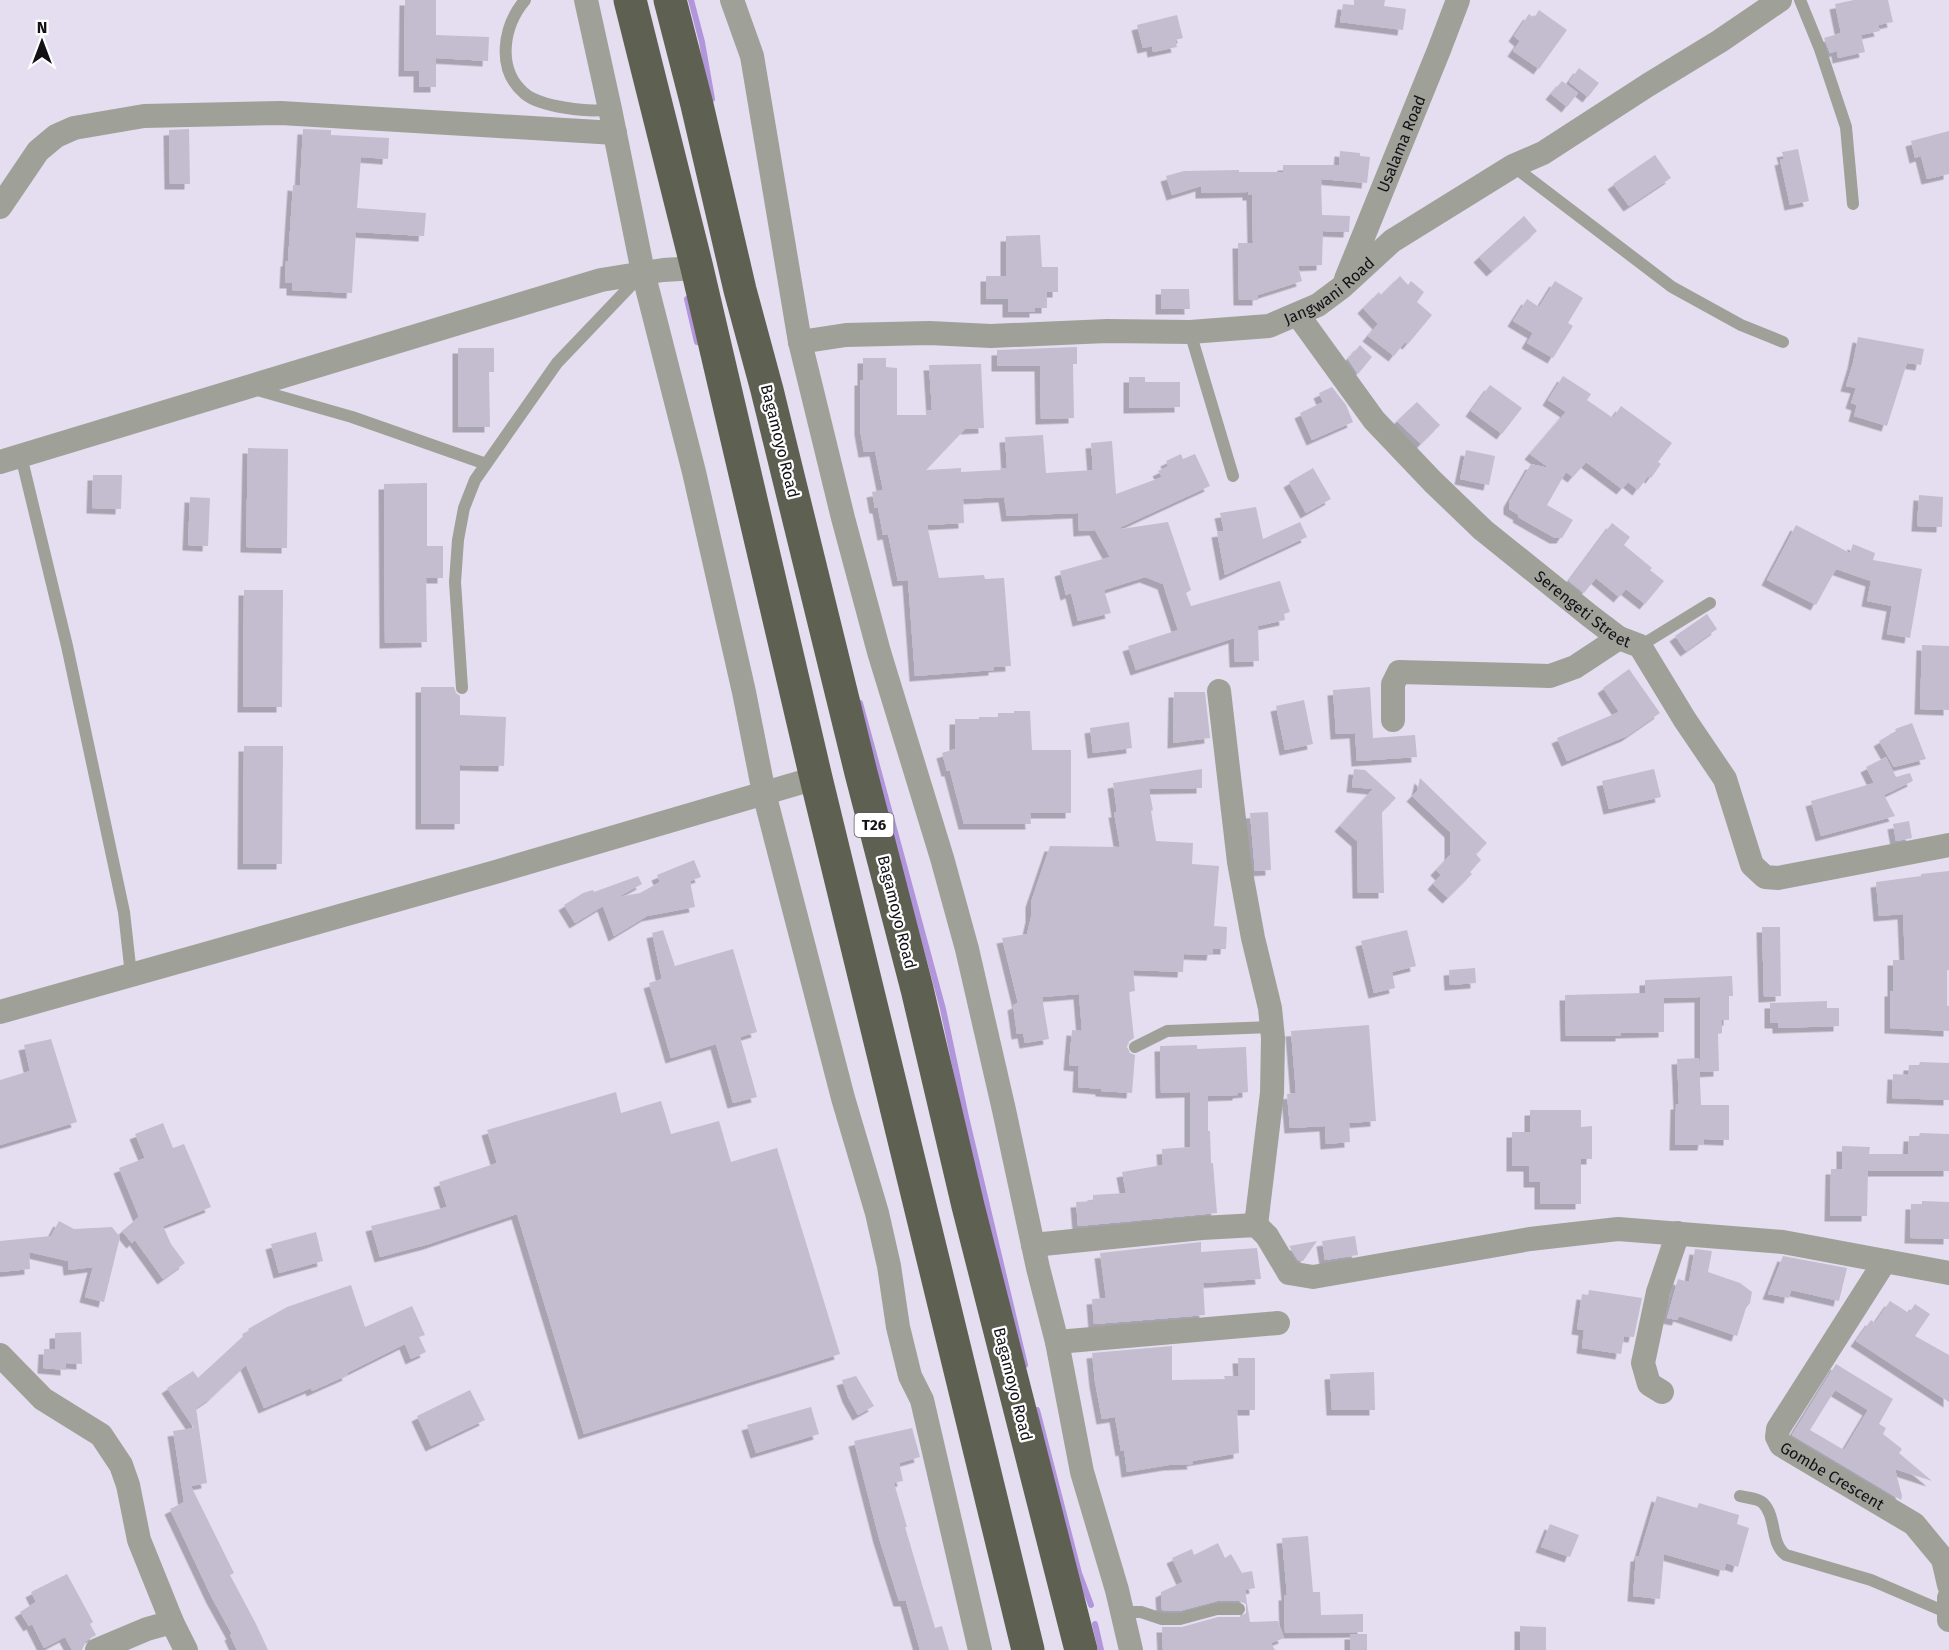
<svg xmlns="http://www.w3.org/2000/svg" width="1949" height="1650" viewBox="0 0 1949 1650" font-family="'Fira Sans',sans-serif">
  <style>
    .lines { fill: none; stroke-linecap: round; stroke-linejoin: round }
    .stream { stroke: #b296db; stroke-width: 6 }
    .building { fill: #c4bdcf; fill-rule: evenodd; filter: url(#shadow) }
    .service { stroke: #9fa199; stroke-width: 12 }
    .minor { stroke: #9fa199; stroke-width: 24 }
    .trunk { stroke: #5e6052; stroke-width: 33 }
    .labels { text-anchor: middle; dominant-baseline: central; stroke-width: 4.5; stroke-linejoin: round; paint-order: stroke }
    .shield { fill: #fff; stroke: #5a585c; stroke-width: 1.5 }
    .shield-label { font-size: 15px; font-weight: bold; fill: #131016 }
    .street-label { font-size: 16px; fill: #131016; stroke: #fff }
  </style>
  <defs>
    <filter id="shadow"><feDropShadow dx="-5.5" dy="5.5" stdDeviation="0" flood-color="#0004"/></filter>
  </defs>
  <rect width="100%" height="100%" fill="#e5def0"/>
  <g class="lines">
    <path class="stream" d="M691 0 702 42 712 99
      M687 299 697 342
      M860 703 943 1009 966 1117 1025 1365
      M1037 1410 1079 1573 1091 1605
      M1095 1624 1101 1650"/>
  </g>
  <path class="building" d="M405 0H436V35L489 37 488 61 436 58V87H419V71H404Z
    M1354 0H1385L1384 6 1406 9 1403 30 1340 22 1343 4 1354 5Z
    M1854 0H1888L1893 22 1878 25 1880 31 1861 35 1865 52 1838 58 1837 51 1830 53 1824 38 1841 33 1835 4Z
    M1539 10 1567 30 1539 69 1513 51 1520 41 1514 36 1529 14 1534 18Z
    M1177 15 1183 38 1175 40 1177 47 1153 52 1152 46 1143 48 1137 25Z
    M1579 68 1599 83 1588 97 1569 82Z
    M1562 81 1578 93 1567 107 1551 94Z
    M189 129 190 184H170L169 130Z
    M303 129 331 130V135L389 138 388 159 361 157 357 208 426 213 424 236 356 232 352 293 292 290V283H285L286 261H288L293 185 300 186Z
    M1949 131V174L1927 179 1921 156 1915 158 1911 141Z
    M1798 149 1809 201 1790 205 1780 160 1784 159 1782 152Z
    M1340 151 1360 153V156L1370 157 1367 183 1321 179 1322 215 1350 216 1349 232 1323 231 1322 265 1298 266 1302 281 1258 295V300H1239L1238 243H1253L1252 195H1248V192L1201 193V186L1172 195 1166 176 1184 171 1239 170V172H1283V165H1339Z
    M1655 155 1671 178 1629 206 1613 184Z
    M1524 216 1537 231 1492 271 1479 257Z
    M1040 235 1042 267H1058V292H1047V308H1035V312H1008V299H986V276H1006V236Z
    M1400 276 1408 285 1411 281 1424 292 1417 302 1432 315 1408 344 1405 342 1394 356 1368 336 1378 324 1363 308 1379 292 1381 295Z
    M1555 281 1583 298 1568 323 1573 326 1553 358 1527 343 1533 333 1513 321 1527 299 1539 307Z
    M1161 289H1189L1190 309H1161Z
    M1858 337 1924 349 1921 365 1907 363 1887 426 1854 416 1857 405 1851 403 1856 388 1846 386 1853 363Z
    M1360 345 1372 357 1358 374 1348 359Z
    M1077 347V364H1073L1074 418 1041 419 1040 366H997V350Z
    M458 348H494V372H489L490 427H458Z
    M863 358H886V367L897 368V415H927V410H932L929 365 981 364 984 428 965 429 926 470 961 468V472L1001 470 1000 468H1007L1005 437 1043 435 1046 473 1093 470 1091 443 1112 441 1116 494 1162 477 1158 471 1168 466 1166 461 1181 454 1183 459 1195 454 1210 486 1121 527V529L1168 522 1191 590 1186 593 1191 606 1280 581 1290 612 1284 614 1285 620 1258 626 1259 661 1235 662 1234 638 1136 670 1128 646 1178 630 1163 584 1145 577 1104 590 1111 613 1078 621 1071 593 1066 595 1060 571 1110 557 1095 530 1079 531 1078 513 1007 516 1004 497 963 499 964 523 927 525 939 578 984 575 985 579 1004 578 1011 666 994 667V670L915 676 908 580 898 581 888 534 883 535 878 508H875L872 492 883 490 875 451 864 452 860 430V380H863Z
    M1563 376 1591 394 1587 400 1613 418 1621 406 1672 443 1658 462 1661 464 1651 478 1648 476 1638 490 1628 482 1622 489 1586 462 1573 477 1566 472 1547 505 1573 520 1562 538H1555L1518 517 1519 515 1509 509V502L1531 464 1549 468 1530 454 1566 412 1548 400Z
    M1129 377H1145V382H1180V407L1129 408Z
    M1490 385 1522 408 1502 434 1471 411Z
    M1332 387 1346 405 1353 422 1312 440 1300 413 1323 402 1319 393Z
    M1417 402 1440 425 1421 444 1397 421Z
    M248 448 288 449 287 548 246 547Z
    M1466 450 1495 456 1489 485 1460 479Z
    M1313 468 1331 499 1306 513 1289 482Z
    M93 475H122L121 509 92 508Z
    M427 483V546H443V578H426L427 642 385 643 384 484Z
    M1919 495 1943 497 1942 527 1917 526Z
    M190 497 210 498 208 546 188 545Z
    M1256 507 1263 539 1300 522 1307 537 1225 575 1217 532 1224 531 1220 513Z
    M1612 523 1630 537 1624 545 1652 568 1650 570 1664 581 1645 604 1626 589 1619 597 1596 578 1584 593 1569 581Z
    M1796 525 1850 553 1853 544 1875 553 1873 560 1922 569 1910 638 1887 634 1892 606 1867 601 1871 581 1836 569 1816 605 1767 580Z
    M244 590H283L282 707H243Z
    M1707 614 1717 629 1686 651 1675 636Z
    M1922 645 1949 646V710L1920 709Z
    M1629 669 1660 713 1627 736 1567 761 1557 738 1619 712 1603 688Z
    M421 687H454L456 693 460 696V715L506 717 504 766 460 765V824H421Z
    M1370 687 1373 738 1415 735 1417 757 1357 761 1355 733 1336 734 1333 690Z
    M1174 692H1205L1210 738 1173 743Z
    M1304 700 1313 744 1285 750 1276 706Z
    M1014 711H1030L1032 750H1071V813H1030L1031 824H964L950 771H947L942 753 955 749V719H979V717H998V713H1014Z
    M1129 722 1132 748 1093 753 1090 728Z
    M1912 723 1926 759 1894 767 1879 741 1896 731 1895 729Z
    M244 746H283L282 864H243Z
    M1886 757 1896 777 1910 773 1913 781 1884 795 1895 816 1821 836 1811 801 1874 783 1866 767Z
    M1202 769V788L1149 789 1153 810 1151 811 1156 841 1193 843 1192 864 1219 866 1214 926 1227 927 1226 949H1213L1212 955 1184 954 1183 972 1133 970 1135 991 1129 992 1134 1038 1128 1042 1127 1047 1130 1053 1135 1055 1132 1093 1101 1091V1089L1078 1087 1079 1066 1069 1065 1072 1030 1082 1031 1079 994 1042 997 1049 1039 1025 1043 1023 1033 1017 1034 1013 1005 1018 1003 1002 938 1027 934 1031 917V902L1050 846 1120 847 1114 812H1117L1113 783Z
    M1354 769 1365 770 1396 798 1382 812 1384 893H1358L1357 841 1340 826 1373 789 1352 787Z
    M1654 769 1661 797 1609 809 1602 781Z
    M1420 778 1487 843 1476 854 1481 860 1470 872 1472 874 1448 898 1433 884 1441 875 1436 870 1450 855V832L1412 796 1417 791Z
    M1268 812 1271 870 1255 871 1250 813Z
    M1909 821 1912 838 1896 841 1893 824Z
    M694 860 701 877 690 881 695 907 647 916 614 936 603 906 575 923 564 905 583 893 593 890 594 892 638 876 642 884 618 897 640 893 660 882 657 875Z
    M1949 871V970H1947V1006H1949V1031L1890 1028V991H1893V960H1905L1903 914 1879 916 1876 882 1921 876V874Z
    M1762 927H1780L1781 996 1764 997Z
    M663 930 675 966 733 949 757 1032 740 1037 757 1097 733 1103 716 1044 671 1058 649 983 662 979 652 933Z
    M1407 930 1416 966 1392 972 1395 988 1374 993 1361 941Z
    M1475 968 1476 983 1450 985 1449 970Z
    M1732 976 1733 996H1729V1020H1722V1033L1718 1034 1719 1071 1700 1072V997L1664 998V1032L1621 1033V1036H1566L1565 995 1645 993V980Z
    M1827 1001V1008H1839V1026L1778 1028V1023H1770V1003Z
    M1369 1025 1376 1121 1349 1123 1350 1142 1326 1144 1325 1126 1290 1128 1287 1094 1296 1093 1291 1031Z
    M51 1039 77 1122 0 1145V1080L30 1071 24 1045Z
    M1197 1045V1049L1246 1047 1248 1092 1238 1093V1095L1208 1096V1131H1210L1211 1163H1213L1217 1213 1078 1226 1076 1202 1093 1201V1195L1126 1193 1122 1172 1163 1165 1162 1149 1190 1147V1092L1161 1093 1160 1046Z
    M1699 1058 1701 1105H1729V1140L1704 1139 1703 1145H1675L1676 1104H1679L1677 1059Z
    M1920 1062 1949 1063V1100L1892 1098 1893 1074 1908 1075 1909 1065H1919Z
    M616 1092 621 1113 661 1101 671 1134 719 1121 731 1162 777 1148 840 1354 584 1434 517 1214 429 1244 380 1257 371 1226 447 1207 439 1182 497 1163 487 1130Z
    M1530 1110H1581V1127L1592 1126V1159H1581V1204H1540V1182H1529V1166H1512V1132H1530Z
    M163 1123 173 1148 184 1144 211 1207 163 1226 171 1244 185 1263 163 1279 135 1240 132 1243 122 1231 139 1217 119 1168 145 1158 135 1134Z
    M1920 1133 1949 1134V1171H1868L1867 1216H1830L1831 1169H1842V1146L1870 1147 1869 1154H1908L1909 1136H1919Z
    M1922 1201 1949 1202V1239L1910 1238 1911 1204H1922Z
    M59 1221 74 1229 112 1227 120 1237 104 1302 85 1297 93 1267 69 1270 68 1261 29 1252 30 1269 0 1272V1241L51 1236Z
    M316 1232 323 1261 279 1273 271 1244Z
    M1355 1236 1358 1255 1325 1260 1322 1241Z
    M1317 1241 1303 1261 1298 1260 1289 1246Z
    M1201 1242V1252L1257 1248 1261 1279 1203 1283 1205 1315 1094 1324 1092 1299 1106 1298 1100 1253Z
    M1695 1249 1712 1251 1708 1272 1740 1283 1752 1292 1750 1303 1746 1308 1737 1336 1679 1316 1677 1320 1667 1318 1678 1279 1689 1282Z
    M1783 1256 1847 1268 1839 1301 1791 1290 1789 1298 1768 1294Z
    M351 1285 365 1327 412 1306 425 1335 419 1337 426 1352 411 1359 405 1344 347 1373 348 1375 312 1391 311 1388 264 1408 246 1365 212 1397 196 1408 207 1483 191 1486 234 1573 230 1575 256 1624 268 1650H237L230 1635 232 1634 212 1598 170 1509 184 1502 173 1431 194 1428 167 1388 193 1371 198 1378 249 1331 248 1329 287 1307Z
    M1589 1290 1642 1298 1634 1337 1624 1336 1621 1354 1582 1348 1584 1330 1577 1329 1582 1294 1588 1295Z
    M1890 1301 1909 1313 1915 1304 1930 1314 1915 1336 1949 1355V1402L1856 1341 1871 1320 1875 1323Z
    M81 1332 82 1364 66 1363V1370L43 1368 44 1349H55V1333Z
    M1172 1346V1380L1225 1379 1224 1376H1239L1238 1358H1255V1410H1237L1239 1453 1192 1461 1193 1464 1169 1465 1127 1472 1124 1450 1121 1451 1115 1417 1102 1419 1095 1382 1092 1353Z
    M1836 1364 1893 1399 1879 1424 1886 1428 1883 1434 1902 1449 1899 1453 1932 1481 1895 1469 1902 1496 1901 1500 1792 1435ZM1835 1390 1868 1410 1844 1450 1810 1430Z
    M1374 1372 1375 1410H1332L1330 1374Z
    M856 1376 874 1406 858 1415 848 1397 842 1380Z
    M470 1390 485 1420 431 1446 417 1416Z
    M811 1407 819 1434 756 1453 747 1425Z
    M912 1428 920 1457 899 1463 903 1481 894 1483 907 1527H905L935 1628 942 1626 949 1650H920L906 1601H899L879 1538 854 1441Z
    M1657 1496 1697 1508 1699 1503 1739 1515 1737 1524 1749 1528 1738 1567 1726 1563 1724 1571 1664 1554 1660 1599 1633 1596 1636 1556H1639Z
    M1550 1524 1579 1535 1570 1557 1541 1547Z
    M1308 1536 1313 1592H1320L1321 1615 1363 1614V1632L1285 1633 1284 1595H1287L1282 1538Z
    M1218 1543 1225 1558 1231 1554 1242 1573 1252 1571 1255 1588 1245 1590 1250 1622 1278 1621 1284 1638 1271 1643 1275 1650H1163L1162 1627H1182L1218 1617H1240L1246 1613V1604L1239 1601H1217L1179 1611 1162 1610 1161 1592 1183 1582 1172 1558 1192 1549 1194 1555Z
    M67 1574 93 1622 90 1624 96 1635 86 1641 82 1650H72L65 1637 44 1648 32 1624 29 1626 20 1612 36 1602 31 1592Z
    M1520 1626 1546 1627V1650H1520Z
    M1350 1634H1367V1650H1350Z"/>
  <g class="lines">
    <path class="service" d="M525 0C503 26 496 69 524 93 539 107 591 113 610 109
      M1800 0 1820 49 1846 127 1853 204
      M1513 166 1672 287 1741 325 1783 342
      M1190 332 1233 476
      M254 389 352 417 486 464
      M21 456 67 646 124 912 131 975
      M1640 646 1710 603
      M462 688 455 582 458 540 464 508 475 480 557 363 640 276
      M1135 1047 1167 1031 1272 1027
      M1740 1496C1747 1498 1758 1498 1763 1503 1777 1517 1770 1544 1786 1555L1871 1580 1948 1613
      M1122 1612H1141L1162 1619H1180L1217 1609H1239"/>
    <g class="minor">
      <path d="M586 0 610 109 643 272 694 472 744 692 764 793 843 1098 877 1213 889 1266 898 1327 910 1376 922 1400 980 1650"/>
      <path d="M732 0 752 56 800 342 843 518 879 652 942 858 967 949 1004 1110 1038 1268 1057 1342 1082 1472 1117 1590 1131 1650"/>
      <path d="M0 207 38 151 56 136 74 128 144 116 281 113 615 133"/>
      <path id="s1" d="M1346 279 1439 50 1458 0"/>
      <path id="s2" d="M1298 315 1374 420 1433 482 1483 530 1590 616 1619 638 1640 646 1685 720 1725 779 1752 865 1765 877 1778 878 1949 845"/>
      <path id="s3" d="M800 342 846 335 929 333 991 336 1107 331 1190 332 1269 326 1318 305 1342 287 1392 241 1513 166 1543 153 1648 85 1720 41 1780 0"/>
      <path d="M0 462 601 280 663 270 697 268"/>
      <path d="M1219 691 1239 862 1253 938 1270 1008 1273 1038 1272 1093 1256 1225"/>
      <path d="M1393 720V684L1399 672 1550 676 1575 667 1619 638"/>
      <path d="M0 1012 499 871 816 778"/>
      <path d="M1033 1245 1202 1228 1256 1225 1267 1236 1289 1273 1313 1277 1530 1239 1618 1229 1783 1242 1949 1273"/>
      <path id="s4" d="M1885 1261 1778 1429 1777 1437 1781 1445 1914 1524 1943 1559 1949 1585"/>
      <path d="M1057 1342 1278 1323"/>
      <path d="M0 1355 43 1399 101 1435 121 1465 128 1485 139 1540 172 1622 186 1650"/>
      <path d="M1662 1392 1649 1384 1643 1363 1658 1292 1678 1233"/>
      <path d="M1949 1598V1620"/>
      <path d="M97 1650 147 1629 172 1622"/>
    </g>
    <path class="trunk" d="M630 0 697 268 816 778 1028 1650
      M670 0 697 105 740 290 767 390 861 773 917 989 968 1206 1081 1650"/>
  </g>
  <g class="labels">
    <rect class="shield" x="854.5" y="813" width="39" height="24" rx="4.5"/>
    <g class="shield-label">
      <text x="874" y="825">T26</text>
    </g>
    <g class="street-label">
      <text stroke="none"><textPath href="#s1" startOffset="146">Usalama Road</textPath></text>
      <text stroke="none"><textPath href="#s3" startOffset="540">Jangwani Road</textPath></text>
      <text transform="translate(780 441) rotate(76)">Bagamoyo Road</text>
      <text stroke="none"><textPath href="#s2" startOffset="412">Serengeti Street</textPath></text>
      <text transform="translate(897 912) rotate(76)">Bagamoyo Road</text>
      <text transform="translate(1013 1384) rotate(76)">Bagamoyo Road</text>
      <text stroke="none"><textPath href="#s4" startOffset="276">Gombe Crescent</textPath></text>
    </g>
  </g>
  <g transform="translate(42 42)" stroke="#ffffff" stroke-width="4.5" paint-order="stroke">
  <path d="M0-4.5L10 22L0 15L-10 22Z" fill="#131016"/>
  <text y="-9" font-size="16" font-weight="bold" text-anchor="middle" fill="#131016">N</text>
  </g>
</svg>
